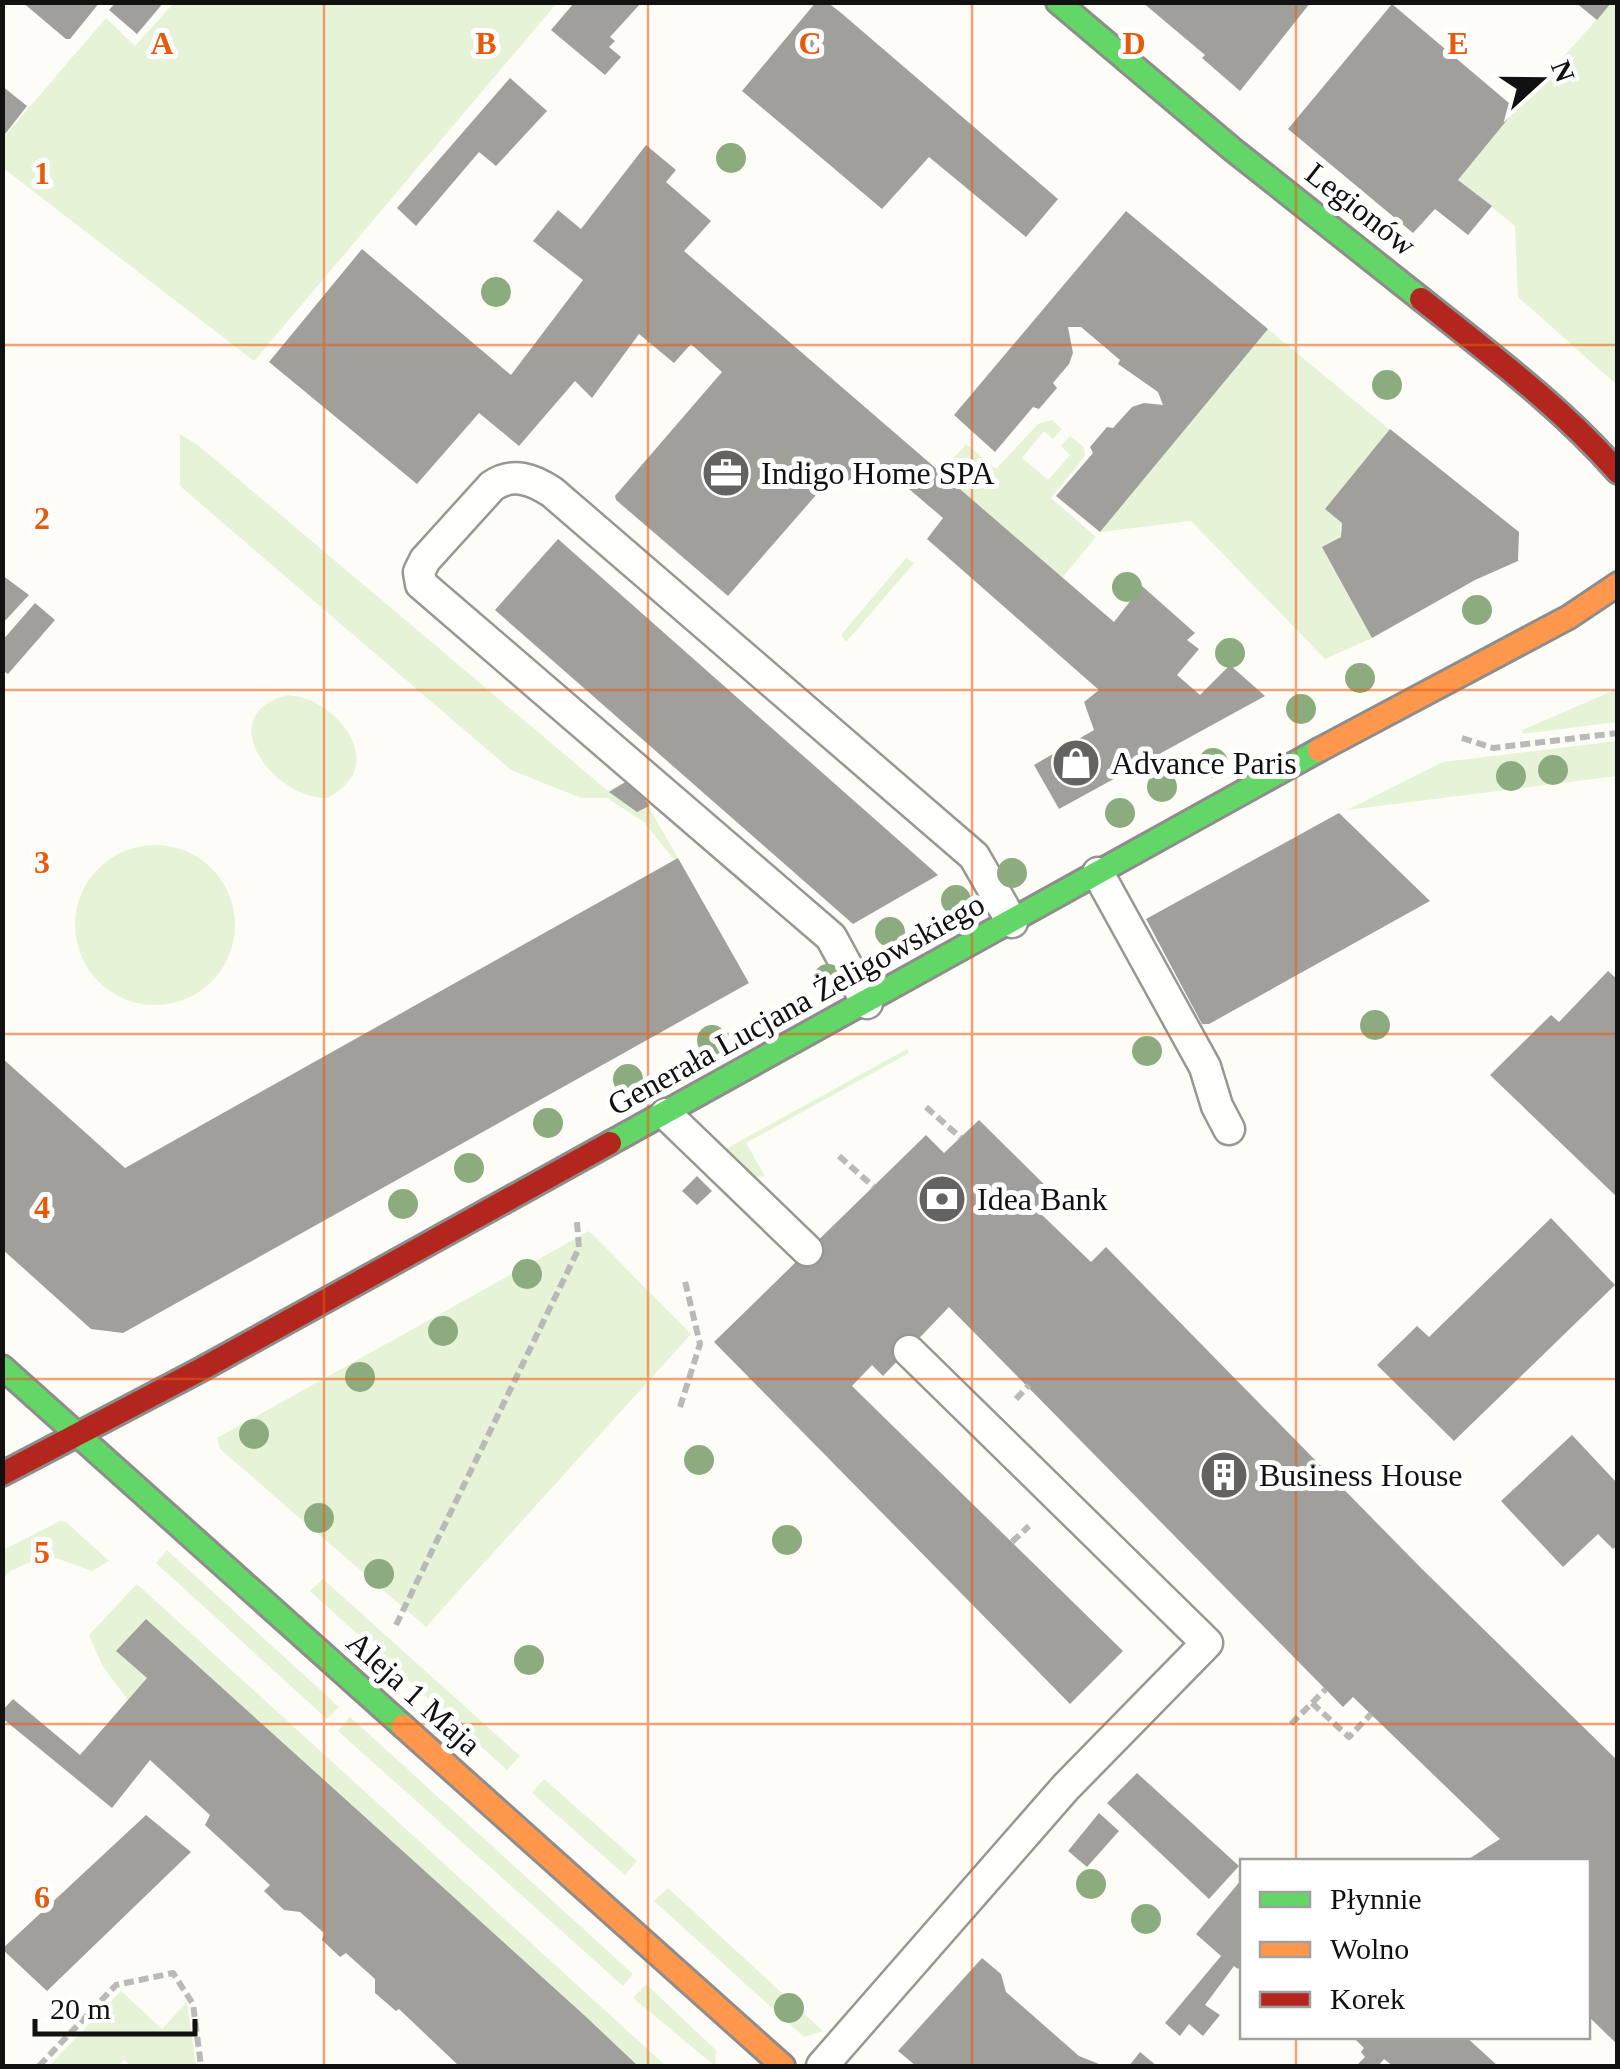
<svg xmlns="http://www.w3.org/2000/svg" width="1620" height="2069" viewBox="0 0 1620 2069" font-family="'Times New Roman',serif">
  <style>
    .green { fill: #e7f3d7 }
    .building { fill: #a19f9c }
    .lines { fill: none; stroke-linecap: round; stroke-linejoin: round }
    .lane-casing { stroke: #979795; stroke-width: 35 }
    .fast-casing { stroke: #8e8d8b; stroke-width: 28 }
    .slow-casing { stroke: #8e8d8b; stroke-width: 28 }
    .jam-casing { stroke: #8e8d8b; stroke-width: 28 }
    .path { stroke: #b9b9b8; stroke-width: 6; stroke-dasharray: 10 5; stroke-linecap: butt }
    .lane { stroke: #fffffe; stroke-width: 30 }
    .fast { stroke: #63d668; stroke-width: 22 }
    .slow { stroke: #ff974d; stroke-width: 22 }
    .jam { stroke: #b3261e; stroke-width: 22 }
    .tree { fill: #8cac80 }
    .grid { fill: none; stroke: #e8590c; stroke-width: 2.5; stroke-opacity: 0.55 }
    .labels { text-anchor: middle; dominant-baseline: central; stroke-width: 10; stroke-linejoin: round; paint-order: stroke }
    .street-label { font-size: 32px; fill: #111; stroke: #fff }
    .poi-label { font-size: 32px; fill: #111; stroke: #fff; text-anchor: start }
    .grid-label { font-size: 32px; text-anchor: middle; font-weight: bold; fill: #e8590c; stroke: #fff; stroke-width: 10; stroke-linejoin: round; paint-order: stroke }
  </style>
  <rect width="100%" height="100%" fill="#fdfcf7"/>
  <path class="green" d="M174 3V2L557 3 254 361 3 168V138L106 18 135 46Z
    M1612 3H1617V385L1518 297 1515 226 1458 180 1516 109Z
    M1268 329 1390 430 1340 527 1341 537 1323 547 1372 638 1325 659 1191 521 1100 532Z
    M1052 420 1062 429 1053 439 1044 431 1022 458 1048 480 1070 455 1061 446 1070 436 1084 447 1085 456 1051 498 1096 537 1062 578 941 473 966 444 996 469 1038 424Z
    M180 434 199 446 608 791 632 778 678 858 675 861 644 822 607 798H581L511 770 180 486Z
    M906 558 914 563 846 642 841 635Z
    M1617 689V722L1523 734 1522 730Z
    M288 695C338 698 391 767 327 798 273 799 210 714 288 695Z
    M1617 741V776L1347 810 1443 762Z
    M75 925a80 80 0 1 1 160 0a80 80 0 1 1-160 0Z
    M907 1049 909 1053 746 1143 765 1176 747 1178 722 1151Z
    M589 1231 691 1334 426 1627 220 1449 217 1438Z
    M60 1521 66 1522 109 1561 92 1571 47 1555 10 1571 3 1579V1550Z
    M167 1550 339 1707 327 1719 156 1563Z
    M323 1579 520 1756 507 1770 310 1591Z
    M137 1584 666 2066H638L607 2039 116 1651 147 1678 128 1700 102 1665 89 1635Z
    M350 1717 633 1974 623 1986 338 1731Z
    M544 1779 637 1861 625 1875 532 1793Z
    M668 1888 823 2031 804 2037 654 1901Z
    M646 1984 716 2050 715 2066 633 1998Z
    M121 1991 162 2029 187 2002 196 2066H131L124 2060 118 2066H49Z"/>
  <path class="building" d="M22 2H100L70 39H66Z
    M116 2H164L137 34 109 10Z
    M816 2H827L840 12 1058 199 1026 237 929 157 882 209 742 91Z
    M1142 2H1311L1240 91 1202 58 1205 55Z
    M1575 2H1612L1597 20Z
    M574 3H641L610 37 615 41 609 47 621 57 605 75 551 30Z
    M1392 4 1516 109 1458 180 1492 206 1468 235 1435 209 1413 233 1288 129Z
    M510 78 547 111 496 166 479 152 416 226 397 208Z
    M2 86 27 106 2 138Z
    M646 145 676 170 666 182 711 221 684 251 1114 622 1142 586 1195 633 1187 640 1199 649 1177 675 1200 695 1230 665 1265 696 1059 809 1034 765 1094 730 1084 702 1099 690 927 539 943 518 875 460 854 485 837 471 728 596 616 500 615 496 722 372 691 344 674 363 639 334 592 398 575 381 519 446 479 413 417 484 269 362 362 249 511 375 583 280 533 241 558 210 581 229Z
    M1126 211 1268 329 1100 532 1056 496 1093 453 1090 447 1107 427 1113 428 1132 407 1144 403 1163 405 1158 392 1118 364 1120 360 1081 327H1068L1073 353 1069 364 1053 383 1057 388 1039 409 1033 407 995 452 954 415Z
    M1390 429 1519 532 1518 561 1475 580 1372 638 1322 547 1341 537 1342 523 1325 509Z
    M558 539 938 875 853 924 495 610Z
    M2 575 29 595 2 624Z
    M35 603 55 620 8 674 2 670V641Z
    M632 778 649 806 637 812 609 792Z
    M1339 813 1430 901 1209 1024H1202L1146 919Z
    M678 858 749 983 123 1333 91 1329 2 1249V1058L125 1168Z
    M1608 971 1618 980V1198L1490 1075 1551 1015 1559 1022Z
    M979 1120 1057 1197 1040 1213 1091 1262 1106 1247 1421 1568 1618 1761V2045L1588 2016V1862H1464L1500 1839 1353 1697 1343 1707 949 1307 883 1376 872 1365 852 1386 1123 1651 1070 1704 714 1342 926 1135 944 1153Z
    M697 1176 712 1191 697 1205 682 1191Z
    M1551 1218 1615 1285 1454 1441 1377 1365 1417 1326 1429 1337Z
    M1572 1435 1618 1484V1545L1613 1549 1598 1534 1563 1567 1501 1501Z
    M146 1619 584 2015 638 2066H459L399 2009 396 2011 375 1993V1979L346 1953 340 1957 322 1940 324 1933 300 1912 284 1910 264 1891 270 1885 205 1825 210 1815 150 1760 112 1808 2 1718V1711L13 1699 80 1755 147 1678 116 1651Z
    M1137 1773 1239 1866 1209 1899 1107 1803Z
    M1099 1813 1119 1831 1087 1867 1068 1851Z
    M146 1815 191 1852 47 1991 2 1949Z
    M1242 1879V1964L1238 1969 1234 1966 1205 2005 1220 2015 1203 2036 1189 2024 1180 2036 1165 2023 1221 1956 1196 1934Z
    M982 1958 1001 1974 1006 1992 1079 2056 1104 2066H916L898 2051Z
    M1352 2036H1465L1498 2066H1393L1384 2059 1378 2066H1356L1365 2057 1361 2052 1364 2048Z
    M1140 2052 1157 2066H1129Z"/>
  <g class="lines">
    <g class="lane-casing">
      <path id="lane" d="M1098 873 1205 1067 1217 1106 1229 1129
        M867 1003 831 937 421 584 419 572 425 560 492 486C513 472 532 479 552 492L974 856 1012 922
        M666 1114 807 1250
        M822 2066 1066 1787 1207 1643 909 1351"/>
    </g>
    <g class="fast-casing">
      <path id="fast" d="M1058 2 1232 149 1421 299
        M610 1143 1319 750
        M2 1367 403 1726"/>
    </g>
    <g class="slow-casing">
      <path id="slow" d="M1319 750 1569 617 1618 584
        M403 1726 783 2066"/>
    </g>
    <g class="jam-casing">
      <path id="jam" d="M1421 299C1490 354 1560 406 1618 472
        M2 1474 200 1370 610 1143"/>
    </g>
    <path class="path" d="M1462 738 1493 748 1618 733
      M926 1107 961 1138
      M839 1156 874 1187
      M1016 1399 1029 1385
      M680 1407 700 1344 684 1277
      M1012 1542 1029 1526
      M396 1625 579 1248 577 1222
      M1312 1703 1349 1737 1371 1714
      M1291 1724 1326 1689
      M39 2066 116 1985 173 1973 193 2004 201 2066"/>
    <use href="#lane" class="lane"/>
    <use href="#fast" class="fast"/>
    <use href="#slow" class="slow"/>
    <use href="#jam" class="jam"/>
  </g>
  <g class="tree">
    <circle cx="731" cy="158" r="15"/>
    <circle cx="496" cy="292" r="15"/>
    <circle cx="1387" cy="385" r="15"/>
    <circle cx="1127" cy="587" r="15"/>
    <circle cx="1477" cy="610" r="15"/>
    <circle cx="1230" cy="653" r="15"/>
    <circle cx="1360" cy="678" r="15"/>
    <circle cx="1301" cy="709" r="15"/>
    <circle cx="1213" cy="763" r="15"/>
    <circle cx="1553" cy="770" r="15"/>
    <circle cx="1511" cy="776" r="15"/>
    <circle cx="1162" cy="787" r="15"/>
    <circle cx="1120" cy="813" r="15"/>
    <circle cx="1012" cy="873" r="15"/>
    <circle cx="956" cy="900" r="15"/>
    <circle cx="890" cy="932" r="15"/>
    <circle cx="828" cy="979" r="15"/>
    <circle cx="1375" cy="1025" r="15"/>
    <circle cx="712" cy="1040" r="15"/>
    <circle cx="1147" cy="1051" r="15"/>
    <circle cx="628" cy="1079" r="15"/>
    <circle cx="548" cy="1123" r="15"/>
    <circle cx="469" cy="1168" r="15"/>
    <circle cx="403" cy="1204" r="15"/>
    <circle cx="527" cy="1274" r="15"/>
    <circle cx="443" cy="1331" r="15"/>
    <circle cx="360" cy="1377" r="15"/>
    <circle cx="254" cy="1434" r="15"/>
    <circle cx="699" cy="1460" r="15"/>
    <circle cx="319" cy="1518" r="15"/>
    <circle cx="787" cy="1540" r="15"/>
    <circle cx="379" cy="1574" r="15"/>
    <circle cx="529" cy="1660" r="15"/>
    <circle cx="1091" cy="1884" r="15"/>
    <circle cx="1146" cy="1919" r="15"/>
    <circle cx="789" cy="2008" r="15"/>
  </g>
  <path class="grid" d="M324 2V2066M648 2V2066M972 2V2066M1296 2V1862M2 345H1618M2 690H1618M2 1034H1618M2 1379H1618M2 1724H1618M1296 2036V2066"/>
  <defs>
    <g id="office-disc" transform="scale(2.5)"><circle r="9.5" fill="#646362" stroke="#fff"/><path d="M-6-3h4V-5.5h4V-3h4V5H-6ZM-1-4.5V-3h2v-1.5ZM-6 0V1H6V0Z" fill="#fff"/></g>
    <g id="shop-disc" transform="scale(2.5)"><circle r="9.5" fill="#646362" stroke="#fff"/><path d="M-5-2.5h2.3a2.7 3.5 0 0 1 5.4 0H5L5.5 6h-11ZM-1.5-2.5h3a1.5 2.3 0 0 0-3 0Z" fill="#fff"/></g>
    <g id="bank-disc" transform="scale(2.5)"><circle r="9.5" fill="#646362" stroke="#fff"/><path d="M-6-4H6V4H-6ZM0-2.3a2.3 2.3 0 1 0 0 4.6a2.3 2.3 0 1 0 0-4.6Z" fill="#fff"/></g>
    <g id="building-disc" transform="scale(2.5)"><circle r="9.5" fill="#646362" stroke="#fff"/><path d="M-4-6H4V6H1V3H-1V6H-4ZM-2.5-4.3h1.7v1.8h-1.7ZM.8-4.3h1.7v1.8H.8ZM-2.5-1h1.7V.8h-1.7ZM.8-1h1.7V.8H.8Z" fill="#fff"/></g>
  </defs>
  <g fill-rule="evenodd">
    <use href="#office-disc" x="726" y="473"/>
    <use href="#shop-disc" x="1076" y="763"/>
    <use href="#bank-disc" x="942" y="1199"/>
    <use href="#building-disc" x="1224" y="1475"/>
  </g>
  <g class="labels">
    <g class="street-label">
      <text transform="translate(1361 209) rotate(38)">Legionów</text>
      <text transform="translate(796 1004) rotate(-29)">Generała Lucjana Żeligowskiego</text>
      <text transform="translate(414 1693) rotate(42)">Aleja 1 Maja</text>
    </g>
    <g class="poi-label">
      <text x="761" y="473">Indigo Home SPA</text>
      <text x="1111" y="763">Advance Paris</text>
      <text x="977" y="1199">Idea Bank</text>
      <text x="1259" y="1475">Business House</text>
    </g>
  </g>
  <g class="grid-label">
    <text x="162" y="54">A</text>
    <text x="486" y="54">B</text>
    <text x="810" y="54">C</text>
    <text x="1134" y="54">D</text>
    <text x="1458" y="54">E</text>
    <text x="42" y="184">1</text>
    <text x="42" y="529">2</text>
    <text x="42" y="873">3</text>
    <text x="42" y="1218">4</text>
    <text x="42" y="1563">5</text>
    <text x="42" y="1908">6</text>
  </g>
  <rect width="1620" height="2069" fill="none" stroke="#111111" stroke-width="10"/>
  <rect x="1240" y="1859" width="350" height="180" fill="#ffffff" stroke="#a0a0a0" stroke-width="2.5"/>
  <rect x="1260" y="1892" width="50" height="15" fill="#63d668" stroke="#a0a0a0" stroke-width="2.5"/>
  <text x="1330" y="1909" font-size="30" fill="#111111">Płynnie</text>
  <rect x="1260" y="1942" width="50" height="15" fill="#ff974d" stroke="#a0a0a0" stroke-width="2.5"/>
  <text x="1330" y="1959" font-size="30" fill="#111111">Wolno</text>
  <rect x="1260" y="1992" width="50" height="15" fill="#b3261e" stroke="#a0a0a0" stroke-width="2.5"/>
  <text x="1330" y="2009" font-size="30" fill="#111111">Korek</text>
  <g transform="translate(1540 80) rotate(69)" stroke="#ffffff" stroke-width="8" paint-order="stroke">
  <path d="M0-8L18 38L0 25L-18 38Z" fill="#111111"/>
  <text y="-15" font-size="28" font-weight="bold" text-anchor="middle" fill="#111111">N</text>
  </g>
  <path d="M35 2019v15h160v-15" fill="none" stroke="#111111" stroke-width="5"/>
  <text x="50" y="2019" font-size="30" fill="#111111" stroke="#ffffff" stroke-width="8" paint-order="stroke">20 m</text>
</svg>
